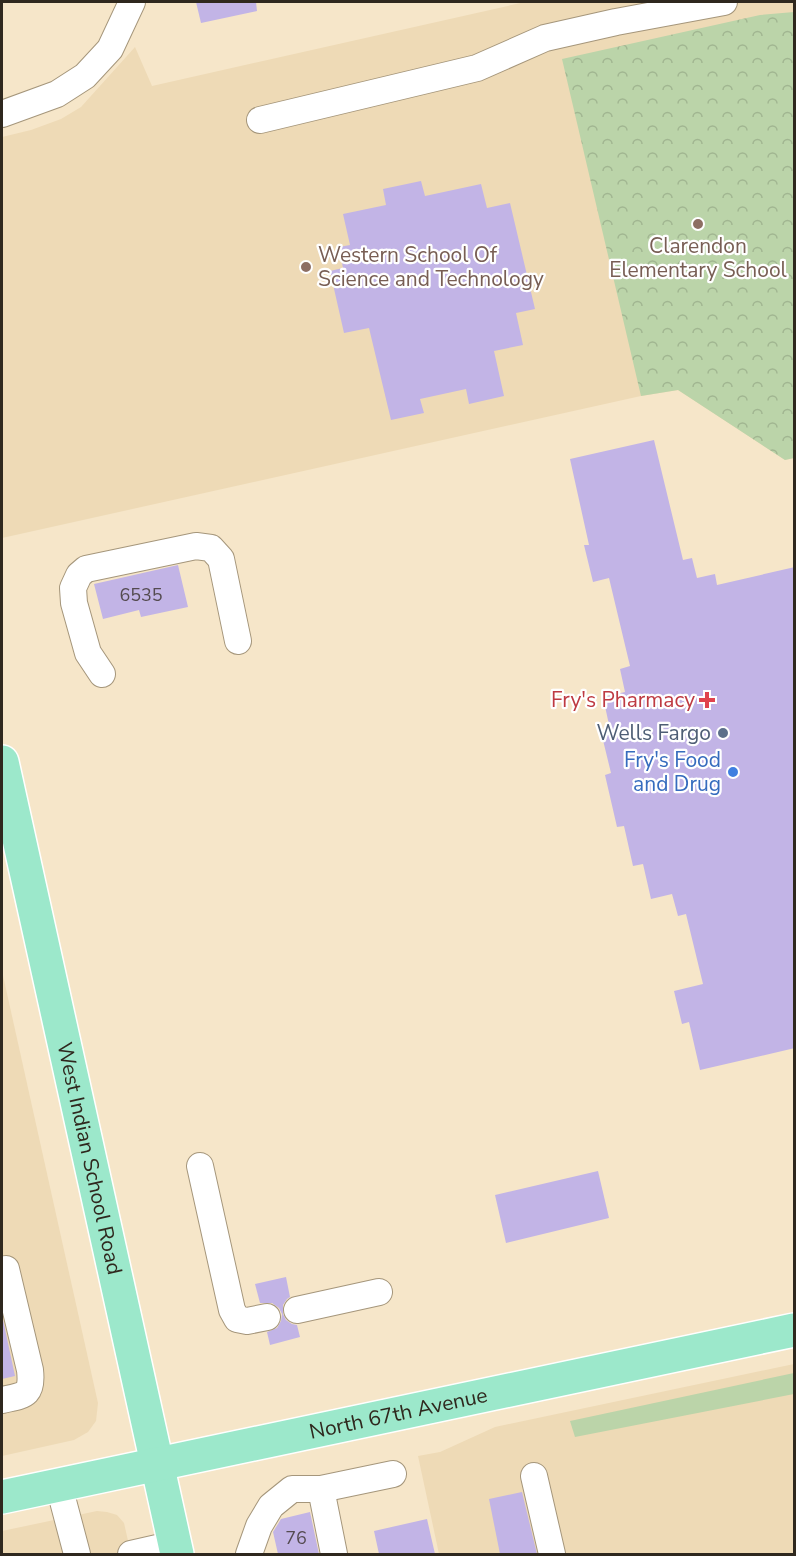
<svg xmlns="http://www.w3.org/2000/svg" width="796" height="1556" viewBox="0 0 796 1556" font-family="'Nunito Sans',sans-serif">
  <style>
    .built { fill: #eedab6 }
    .grass { fill: #bbd4a9 }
    .park { fill: url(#park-crowns) }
    .building { fill: #c2b4e6 }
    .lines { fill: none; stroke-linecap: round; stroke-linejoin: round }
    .minor-casing { stroke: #a5967b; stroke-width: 28 }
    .major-casing { stroke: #fff; stroke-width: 36 }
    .minor { stroke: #fff; stroke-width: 26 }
    .major { stroke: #9ce8cb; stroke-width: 33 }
    .education-dot { fill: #8d6e63; stroke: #fff; stroke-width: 2 }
    .health-dot { fill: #e0444e; stroke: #fff; stroke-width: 2 }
    .service-dot { fill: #5c6f8a; stroke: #fff; stroke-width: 2 }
    .shop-dot { fill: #3f7fe0; stroke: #fff; stroke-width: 2 }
    .labels { text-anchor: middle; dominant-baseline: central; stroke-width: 4.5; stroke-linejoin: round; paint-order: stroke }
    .number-label { font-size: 18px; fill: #544b50 }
    .education-label { font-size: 21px; fill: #785e54; stroke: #fff }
    .health-label { font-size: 21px; fill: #be3a42; stroke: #fff; text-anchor: end }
    .service-label { font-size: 21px; fill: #4e5e75; stroke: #fff; text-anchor: end }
    .shop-label { font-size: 21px; fill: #366cbe; stroke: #fff; text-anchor: end }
    .street-label { font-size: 21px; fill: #2f281e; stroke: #fff }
  </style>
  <defs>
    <pattern id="park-crowns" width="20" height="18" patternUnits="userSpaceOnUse" patternTransform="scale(1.5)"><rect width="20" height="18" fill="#bbd4a9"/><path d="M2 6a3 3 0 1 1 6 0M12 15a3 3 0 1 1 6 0" fill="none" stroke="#a1b691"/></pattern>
  </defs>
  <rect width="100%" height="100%" fill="#f6e6c9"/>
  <g class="built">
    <path d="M525 2H794V458L785 460 678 390 641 396 2 538V137L31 130 61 119 81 107 135 47 152 86Z"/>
    <path d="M2 971 98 1403 96 1421 88 1432 74 1440 2 1456Z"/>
    <path d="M794 1364V1554H439L418 1456 440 1452 495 1427Z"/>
    <path d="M97 1511 107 1512 117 1515 124 1523 131 1554H2V1531Z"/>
  </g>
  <path class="grass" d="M794 1373V1394L575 1437 570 1421Z"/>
  <path class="park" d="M794 12V458L785 460 678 390 641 396 562 59 760 15Z"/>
  <g class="building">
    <path d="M196 2H256L257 11 201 23Z"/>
    <path d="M421 181 425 196 481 184 487 208 510 203 535 309 516 313 523 345 494 351 504 396 469 404 466 389 420 399 424 413 391 420 369 328 344 333 330 271 343 268 339 247 350 245 343 214 386 205 383 189Z"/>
    <path d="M654 440 683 560 692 558 697 578 715 574 717 585 795 567V1048L700 1070 689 1022 682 1024 674 991 703 984 686 914 678 916 672 894 651 899 643 864 633 866 624 826 617 827 605 775 611 773 602 736 611 734 603 697 625 692 620 669 630 666 609 578 593 582 584 545H589L570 459Z"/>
    <path d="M178 565 188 607 141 617 139 610 103 619 94 584Z"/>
    <path d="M598 1171 609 1218 506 1243 495 1195Z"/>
    <path d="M286 1277 290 1297 287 1299 283 1305V1314L286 1320 292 1324 297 1325 300 1337 270 1345 267 1332 277 1328 281 1321 282 1314 279 1308 272 1303H260L255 1284Z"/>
    <path d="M2 1315 15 1376 2 1379Z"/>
    <path d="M522 1492 537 1554H500L489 1499Z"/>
    <path d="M310 1512 319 1554H278L273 1532 281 1519Z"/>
    <path d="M427 1519 435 1554H379L374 1531Z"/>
  </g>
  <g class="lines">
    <defs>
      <g id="minor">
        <path d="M2 114 57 94 85 76 110 49 132 2"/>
        <path d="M260 120 477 68 545 38 616 22 724 2"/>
        <path d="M102 674 88 653 74 603 73 588 79 575 86 569 196 546 211 548 221 559 238 641"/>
        <path d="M200 1166 232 1310 237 1319 247 1321 267 1317"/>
        <path d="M297 1310 379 1292"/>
        <path d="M2 1400C24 1395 33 1396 30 1370L6 1269"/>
        <path d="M534 1476 552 1554"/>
        <path d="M59 1486 77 1554"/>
        <path d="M321 1489 334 1554"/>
        <path d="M131 1554 175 1544"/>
        <path d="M249 1554 259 1526 271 1506 292 1489H321L393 1474"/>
      </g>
      <g id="major">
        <path id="s1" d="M2 762 177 1554"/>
        <path id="s2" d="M2 1497 794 1330"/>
      </g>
    </defs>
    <use href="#minor" class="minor-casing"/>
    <use href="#major" class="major-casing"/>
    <use href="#minor" class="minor"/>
    <use href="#major" class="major"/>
  </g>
  <g class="education-dot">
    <circle cx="698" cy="224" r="6"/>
    <circle cx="306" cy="267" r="6"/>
  </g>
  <path class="health-dot" d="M704 691h6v6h6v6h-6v6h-6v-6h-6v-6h6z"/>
  <circle class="service-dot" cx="723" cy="733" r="6"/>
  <circle class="shop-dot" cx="733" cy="772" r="6"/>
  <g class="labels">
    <g class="number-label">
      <text x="141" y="595">6535</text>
      <text x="296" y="1538">76</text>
    </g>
    <g class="education-label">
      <text x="698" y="246">Clarendon<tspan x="698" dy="24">Elementary School</tspan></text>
      <text x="318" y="255" text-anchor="start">Western School Of<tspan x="318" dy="24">Science and Technology</tspan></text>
    </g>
    <g class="health-label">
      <text x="695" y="700">Fry's Pharmacy</text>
    </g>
    <g class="service-label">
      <text x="711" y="733">Wells Fargo</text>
    </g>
    <g class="shop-label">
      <text x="721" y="760">Fry's Food<tspan x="721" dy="24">and Drug</tspan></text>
    </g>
    <g class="street-label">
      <text stroke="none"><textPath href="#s1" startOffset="406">West Indian School Road</textPath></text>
      <text stroke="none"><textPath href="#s2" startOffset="405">North 67th Avenue</textPath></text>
    </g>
  </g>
  <rect width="796" height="1556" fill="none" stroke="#2f281e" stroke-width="6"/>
</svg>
